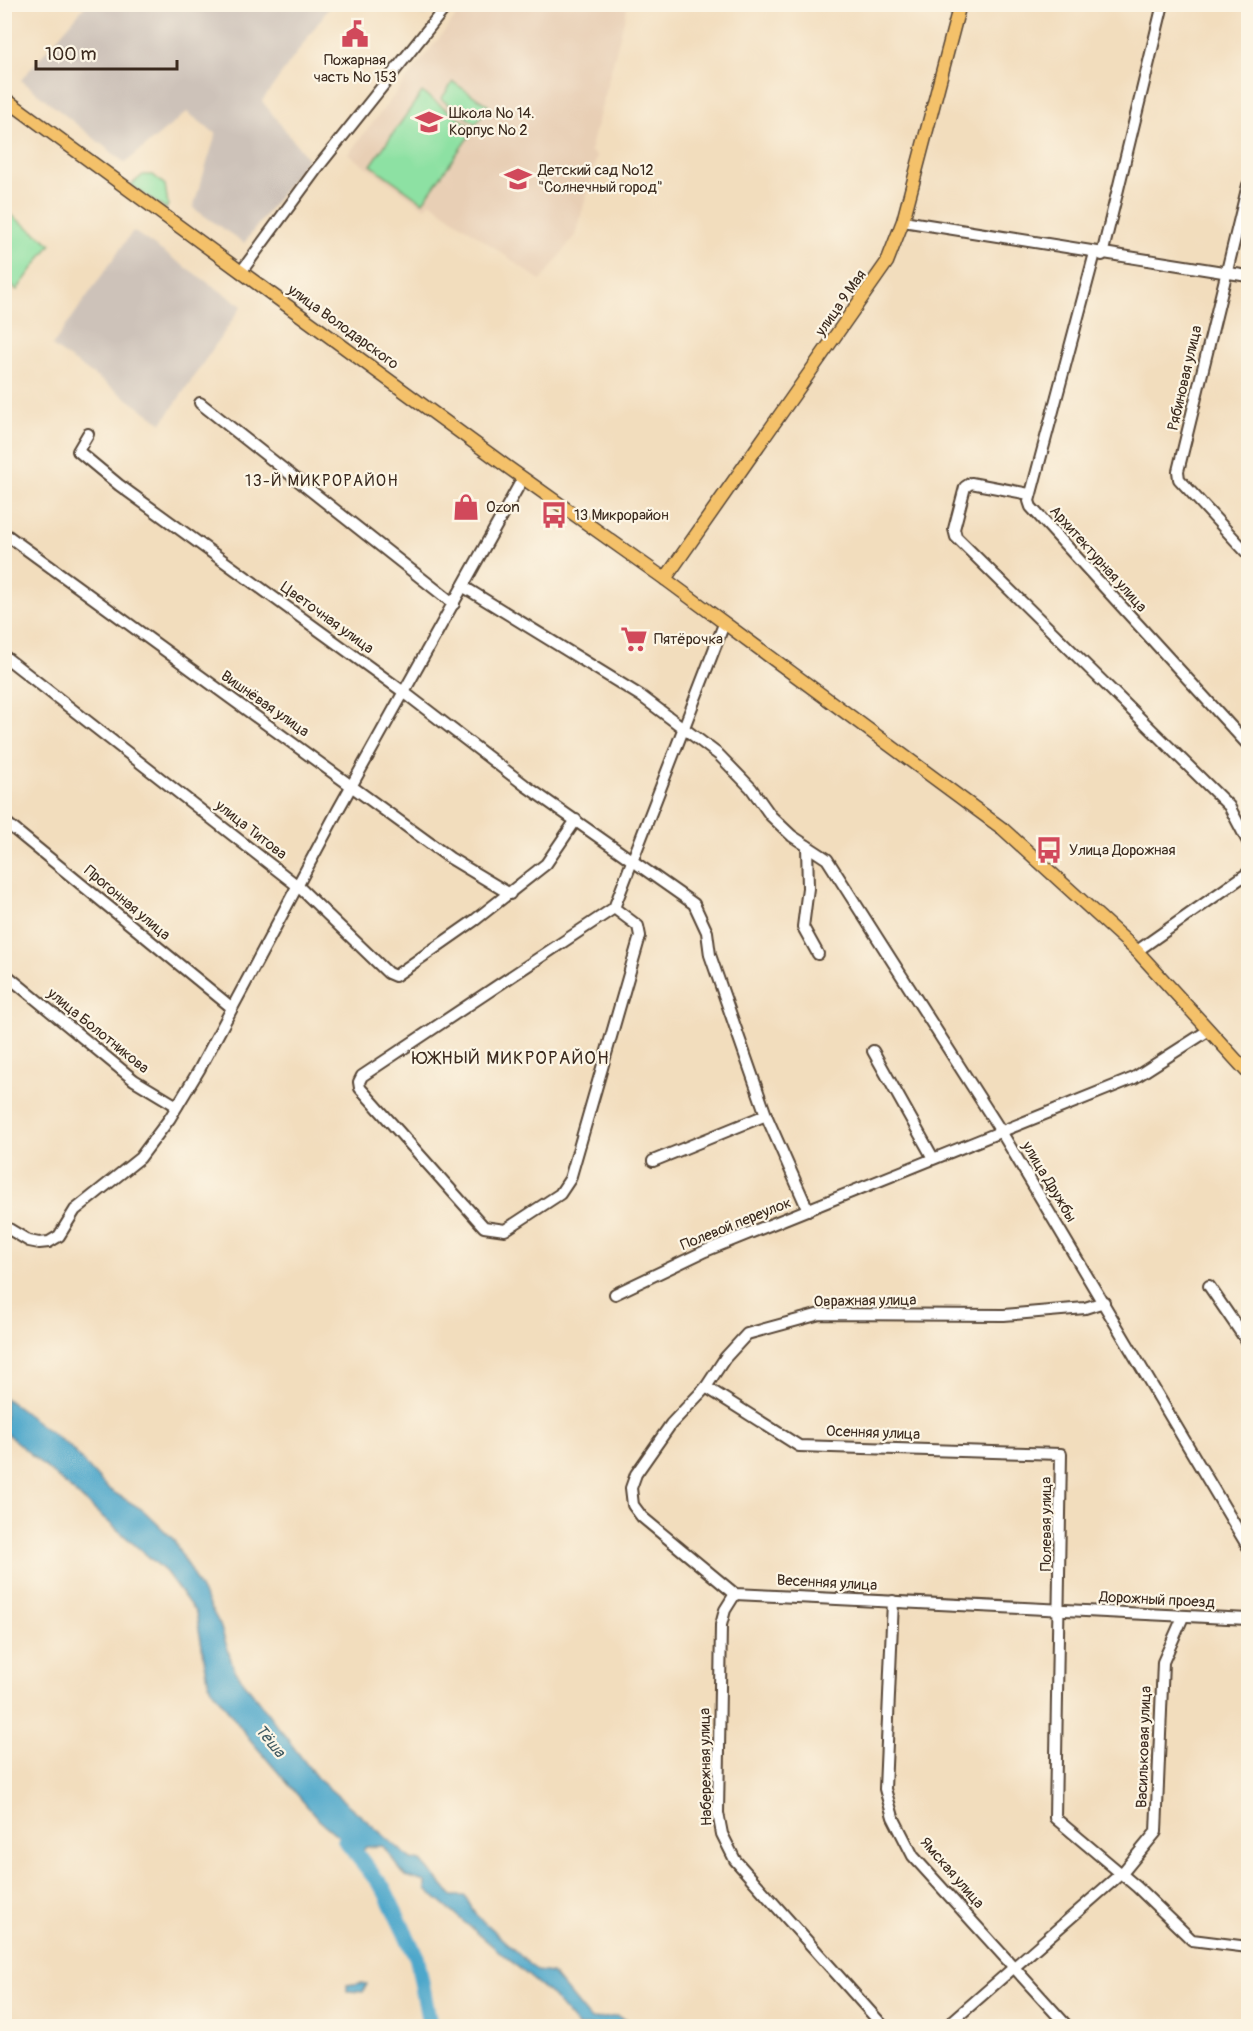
<svg xmlns="http://www.w3.org/2000/svg" width="1253" height="2031" viewBox="0 0 1253 2031" font-family="Pangolin,sans-serif">
  <style>
    .built { fill: #e8cfb5 }
    .industrial { fill: #cdc2b9 }
    .green { fill: #8de1a3; stroke: #648660; stroke-width: 1.5 }
    .water { fill: #4da7cb; stroke: #446874; stroke-width: 1.5 }
    .lines { fill: none; stroke-linecap: round; stroke-linejoin: round }
    .river { stroke: #4da7cb; stroke-width: 16 }
    .minor-casing { stroke: #564536; stroke-width: 14 }
    .major-casing { stroke: #564536; stroke-width: 15 }
    .minor { stroke: #fff; stroke-width: 10 }
    .major { stroke: #f4c16a; stroke-width: 12 }
    .labels { text-anchor: middle; dominant-baseline: central; stroke-width: 4.5; stroke-linejoin: round; paint-order: stroke }
    .poi-label { font-size: 15px; fill: #3b2a1e; stroke: #fcf5e5; text-anchor: start }
    .street-label { font-size: 15px; fill: #3b2a1e; stroke: #fcf5e5 }
    .neighbourhood-label { font-size: 16px; letter-spacing: 1.5px; fill: #3b2a1e; stroke: #fcf5e5 }
    .water-label { font-size: 16px; font-style: italic; fill: #425c63; stroke: #fcf5e5 }
    .quarter-label { font-size: 18px; letter-spacing: 1.5px; fill: #3b2a1e; stroke: #fcf5e5 }
  </style>
  <rect width="100%" height="100%" fill="#fcf5e5"/>
  <filter id="ink" filterUnits="userSpaceOnUse"><feTurbulence type="fractalNoise" baseFrequency=".0167" numOctaves="2"/><feDisplacementMap in="SourceGraphic" scale="12" xChannelSelector="R" yChannelSelector="G"/><feConvolveMatrix kernelMatrix="1 2 1 2 8 2 1 2 1" color-interpolation-filters="sRGB"/></filter>
  <filter id="wash" filterUnits="userSpaceOnUse"><feTurbulence type="fractalNoise" baseFrequency=".008" numOctaves="4" result="noise"/><feDisplacementMap in="SourceGraphic" scale="24" xChannelSelector="R" yChannelSelector="G"/><feGaussianBlur stdDeviation="1.35" result="paint"/><feColorMatrix in="noise" values="0 0 0 0 0 0 0 0 0 0 0 0 0 0 0 0 0 1.4 0 .05"/><feComposite in="paint" operator="in"/></filter>
  <g filter="url(#wash)">
    <rect width="100%" height="100%" fill="#f2ddbd"/>
    <path class="built" d="M465 5H628L590 151 597 156 576 234 541 281 430 202 425 208 348 154Z"/>
    <g class="industrial">
      <path d="M86 5H331L262 101 308 159 244 243 193 208 216 134 187 112 125 163 21 80Z"/>
      <path d="M404 5 433 4V5L424 16Z"/>
      <path d="M133 231 242 306 162 423 52 346Z"/>
    </g>
    <g class="green">
      <path d="M453 82 489 106 476 124 441 99Z"/>
      <path d="M422 92 474 129 423 202 371 165Z"/>
      <path d="M143 175H153L165 185 168 205 166 209 131 185Z"/>
      <path d="M4 210 51 244 17 290 5 281Z"/>
    </g>
    <g class="water">
      <path d="M5 1398 70 1447 108 1489 143 1510 173 1539 220 1625 234 1669 317 1778 411 1859 421 1861 452 1896H465L476 1915 537 1971 552 1973 591 2020 617 2016 642 2026H578L550 1994 426 1890V1882L405 1876 383 1846 366 1847 355 1861 351 1847 319 1820 247 1736 209 1685 196 1613 166 1572 5 1432Z"/>
      <path d="M361 1983 367 1984 363 1992 347 1991V1985Z"/>
    </g>
    <g class="lines">
      <path class="river" d="M345 1840 384 1889 417 1958 430 2026"/>
    </g>
  </g>
  <g filter="url(#ink)">
    <g class="lines">
      <defs>
        <g id="minor">
          <path d="M1248 185 1178 471 1179 479 1248 554"/>
          <path d="M903 221 1248 276"/>
          <path d="M1095 253 1029 501 1031 507 1248 745"/>
          <path d="M1102 255 1163 4"/>
          <path d="M241 272 315 171 448 4"/>
          <path d="M200 403 454 604"/>
          <path d="M88 434 78 451 119 485 405 693 526 786 694 904 707 932 710 955 766 1115 808 1210"/>
          <path d="M1029 494 971 483 965 487 954 529 956 537 1229 806 1248 842"/>
          <path d="M4 533 450 858 510 894"/>
          <path d="M464 587 641 696 719 755 751 788 771 816 792 836 827 859 1002 1133 1248 1547"/>
          <path d="M4 656 299 887 388 973 395 976 475 920 546 864 576 820"/>
          <path d="M4 821 231 1007"/>
          <path d="M807 846 808 888 803 927 818 954"/>
          <path d="M614 908 362 1076 359 1082 360 1088 484 1227 505 1230 560 1194 570 1179 640 936 638 926 614 908 724 624"/>
          <path d="M1137 951 1248 873"/>
          <path d="M4 973 134 1080 177 1106"/>
          <path d="M873 1051 933 1158"/>
          <path d="M653 1161 766 1115"/>
          <path d="M4 1226 29 1241 39 1243 49 1242 59 1236 75 1210 140 1158 170 1118 199 1070 338 810 523 478"/>
          <path d="M1209 1286 1248 1343"/>
          <path d="M615 1294 705 1251 1134 1078 1209 1030"/>
          <path d="M1104 1302 1085 1308 1004 1315 820 1314 747 1334 725 1358 706 1387 671 1424 636 1474 631 1488 633 1505 642 1517 735 1594 1248 1619"/>
          <path d="M706 1387 799 1446 1061 1454 1055 1818 1137 1887 1192 1940 1248 1947"/>
          <path d="M735 1594 725 1610 721 1625 718 1813 722 1834 735 1860 883 2026"/>
          <path d="M893 1601 885 1789 893 1817 913 1856 1067 2026"/>
          <path d="M947 2026 1124 1871 1156 1832 1163 1662 1183 1617"/>
        </g>
        <g id="major">
          <path d="M4 98 506 466 665 579 1003 829 1137 951 1248 1073"/>
          <path d="M665 579 887 262 903 221 960 4"/>
        </g>
      </defs>
      <use href="#minor" class="minor-casing"/>
      <use href="#major" class="major-casing"/>
      <use href="#minor" class="minor"/>
      <use href="#major" class="major"/>
    </g>
  </g>
  <defs>
    <symbol id="civic-bare" viewBox="-9 -9 18 18"><path d="M-.6-6.5H3V-4.5H.6V-3L4-1V1h2V6H-6V1h2V-1L-.6-3ZM-1.2 2.5V6h2.4V2.5Z" fill="#d1495b" stroke="#fcf5e5" stroke-width="2.5" paint-order="stroke"/></symbol>
    <symbol id="school-bare" viewBox="-9 -9 18 18"><path d="M0-5L7-2L0 1L-7-2ZM-4 1L0 2.5L4 1V4Q0 6-4 4Z" fill="#d1495b" stroke="#fcf5e5" stroke-width="2.5" paint-order="stroke"/></symbol>
    <symbol id="shop-bare" viewBox="-9 -9 18 18"><path d="M-5-2.5h2.3a2.7 3.5 0 0 1 5.4 0H5L5.5 6h-11ZM-1.5-2.5h3a1.5 2.3 0 0 0-3 0Z" fill="#d1495b" stroke="#fcf5e5" stroke-width="2.5" paint-order="stroke"/></symbol>
    <symbol id="bus-bare" viewBox="-9 -9 18 18"><path d="M-5-6H5V4H4V6H2V4H-2V6H-4V4H-5ZM-3.5-4V0h7V-4ZM-3.5 1.2v1.5H-2V1.2ZM2 1.2v1.5H3.5V1.2Z" fill="#d1495b" stroke="#fcf5e5" stroke-width="2.5" paint-order="stroke"/></symbol>
    <symbol id="supermarket-bare" viewBox="-9 -9 18 18"><path d="M-6-5.5h2.5l.6 2H6L4.5 2H-2.5L-4.4-4H-6ZM-1.5 3.2a1.3 1.3 0 1 0 .1 0ZM3 3.2a1.3 1.3 0 1 0 .1 0Z" fill="#d1495b" stroke="#fcf5e5" stroke-width="2.5" paint-order="stroke"/></symbol>
  </defs>
  <g fill-rule="evenodd">
    <use href="#civic-bare" x="336" y="15" width="38" height="38"/>
    <use href="#school-bare" x="410" y="103" width="38" height="38"/>
    <use href="#school-bare" x="499" y="160" width="38" height="38"/>
    <use href="#shop-bare" x="447" y="488" width="38" height="38"/>
    <use href="#bus-bare" x="535" y="496" width="38" height="38"/>
    <use href="#supermarket-bare" x="615" y="620" width="38" height="38"/>
    <use href="#bus-bare" x="1030" y="831" width="38" height="38"/>
  </g>
  <g class="labels">
    <g class="poi-label">
      <text x="355" y="60" text-anchor="middle">Пожарная<tspan x="355" dy="17">часть № 153</tspan></text>
      <text x="449" y="113">Школа № 14.<tspan x="449" dy="17">Корпус № 2</tspan></text>
      <text x="538" y="170">Детский сад №12<tspan x="538" dy="17">"Солнечный город"</tspan></text>
      <text x="486" y="507">Ozon</text>
      <text x="574" y="515">13 Микрорайон</text>
      <text x="654" y="639">Пятёрочка</text>
      <text x="1069" y="850">Улица Дорожная</text>
    </g>
    <g class="street-label">
      <text transform="translate(841 303) rotate(-55)">улица 9 Мая</text>
      <text transform="translate(343 327) rotate(36)">улица Володарского</text>
      <text transform="translate(1185 378) rotate(-77)">Рябиновая улица</text>
      <text transform="translate(1098 559) rotate(48)">Архитектурная улица</text>
      <text transform="translate(327 618) rotate(36)">Цветочная улица</text>
      <text transform="translate(265 704) rotate(35)">Вишнёвая улица</text>
      <text transform="translate(251 830) rotate(38)">улица Титова</text>
      <text transform="translate(127 903) rotate(40)">Прогонная улица</text>
      <text transform="translate(98 1031) rotate(39)">улица Болотникова</text>
      <text transform="translate(1049 1182) rotate(59)">улица Дружбы</text>
      <text transform="translate(736 1224) rotate(-22)">Полевой переулок</text>
      <text transform="translate(865 1301) rotate(-1)">Овражная улица</text>
      <text transform="translate(873 1433) rotate(2)">Осенняя улица</text>
      <text transform="translate(1046 1524) rotate(-90)">Полевая улица</text>
      <text transform="translate(827 1583) rotate(3)">Весенняя улица</text>
      <text transform="translate(1157 1600) rotate(3)">Дорожный проезд</text>
      <text transform="translate(1144 1747) rotate(-88)">Васильковая улица</text>
      <text transform="translate(706 1767) rotate(-91)">Набережная улица</text>
      <text transform="translate(952 1873) rotate(49)">Ямская улица</text>
    </g>
    <g class="neighbourhood-label">
      <text x="322" y="481">13-Й МИКРОРАЙОН</text>
    </g>
    <g class="water-label">
      <text transform="translate(270 1741) rotate(50)">Тёша</text>
    </g>
    <g class="quarter-label">
      <text x="511" y="1058">ЮЖНЫЙ МИКРОРАЙОН</text>
    </g>
  </g>
  <rect width="1253" height="2031" fill="none" stroke="#fcf5e5" stroke-width="24"/>
  <path d="M36 60v9h141v-9" fill="none" stroke="#3b2a1e" stroke-width="3"/>
  <text x="45" y="60" font-size="18" fill="#3b2a1e" stroke="#fcf5e5" stroke-width="4.5" paint-order="stroke">100 m</text>
</svg>
